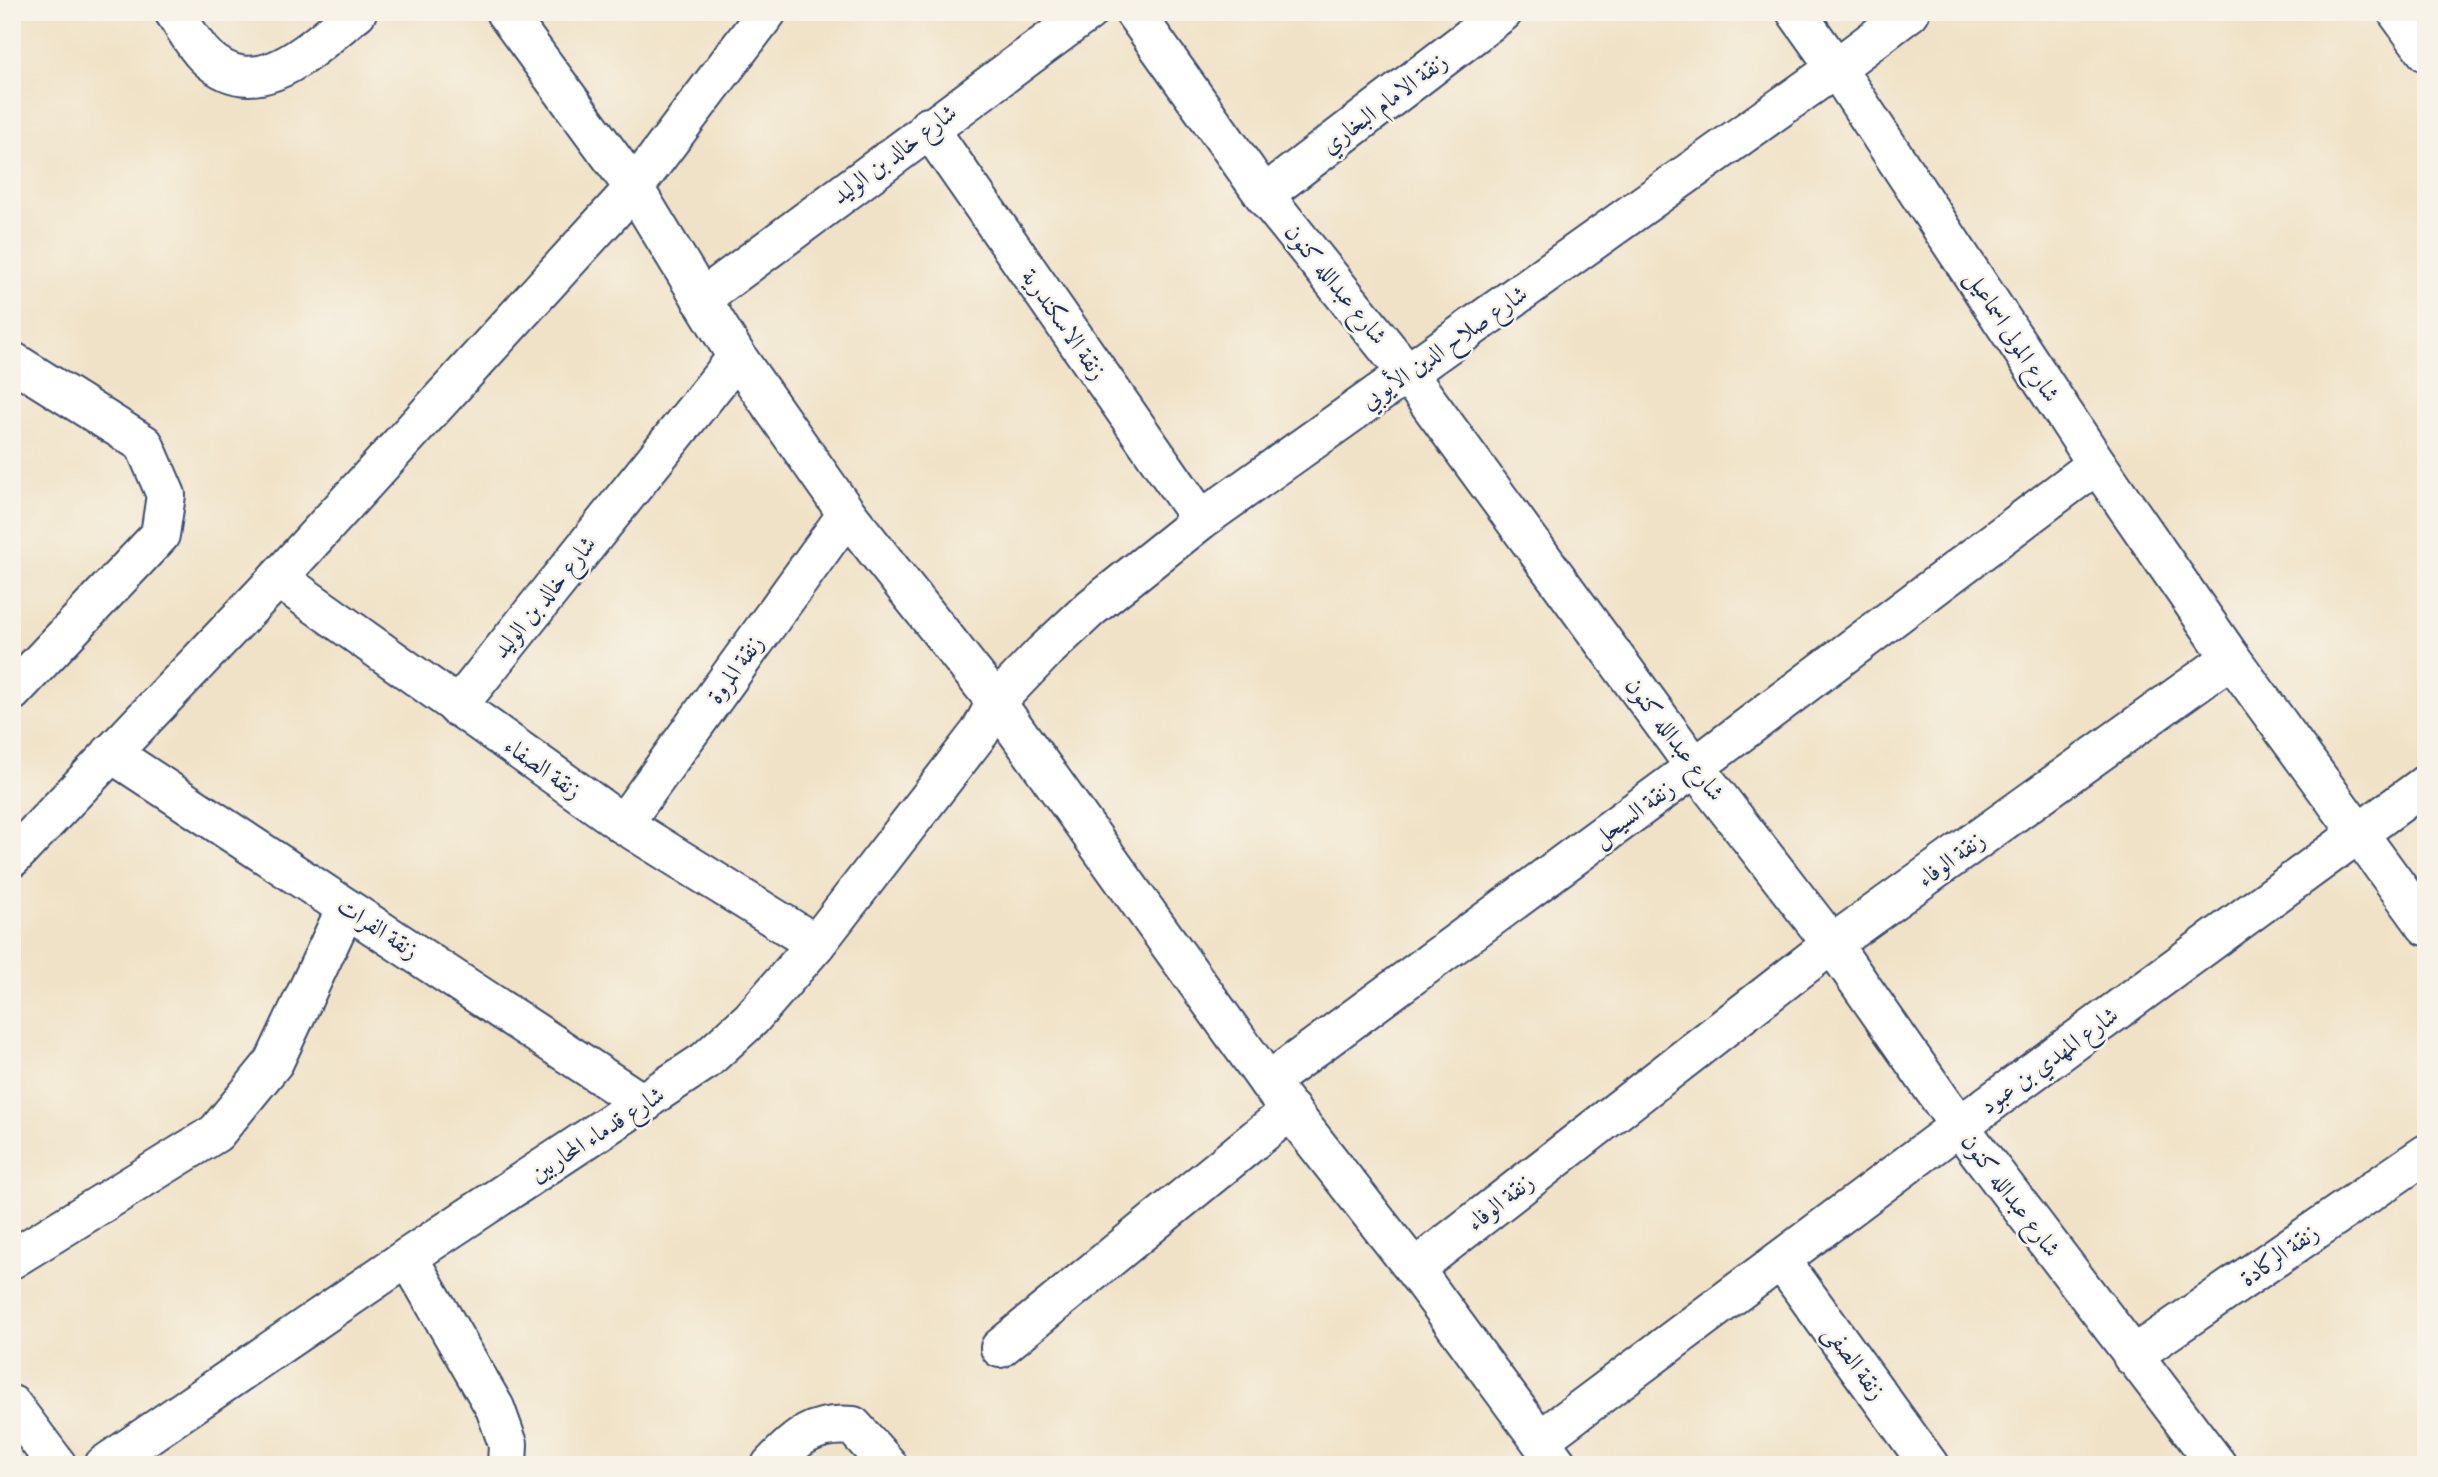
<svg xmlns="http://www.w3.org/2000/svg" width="2438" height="1477" viewBox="0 0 2438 1477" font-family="'IM FELL Great Primer',Amiri,serif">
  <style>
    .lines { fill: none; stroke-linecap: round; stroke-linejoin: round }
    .street-casing { stroke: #3b4a6e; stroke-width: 42 }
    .street { stroke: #fff; stroke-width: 38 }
    .labels { text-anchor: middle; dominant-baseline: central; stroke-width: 5; stroke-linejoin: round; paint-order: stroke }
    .street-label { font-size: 24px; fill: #1b2f5e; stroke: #f7f3e8 }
  </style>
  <rect width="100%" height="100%" fill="#f7f3e8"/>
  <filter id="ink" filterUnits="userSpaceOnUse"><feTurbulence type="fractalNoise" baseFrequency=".0143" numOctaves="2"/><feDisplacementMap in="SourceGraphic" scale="14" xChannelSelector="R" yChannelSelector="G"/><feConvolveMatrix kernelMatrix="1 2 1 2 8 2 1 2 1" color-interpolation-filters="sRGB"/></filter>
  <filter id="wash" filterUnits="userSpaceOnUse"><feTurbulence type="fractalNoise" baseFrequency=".00686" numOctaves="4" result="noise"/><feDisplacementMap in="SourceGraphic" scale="28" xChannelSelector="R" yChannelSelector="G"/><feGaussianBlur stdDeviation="1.57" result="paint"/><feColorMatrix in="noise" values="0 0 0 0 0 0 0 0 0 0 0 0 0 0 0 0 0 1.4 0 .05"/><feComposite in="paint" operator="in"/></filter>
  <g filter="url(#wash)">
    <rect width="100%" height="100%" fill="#f0e2c6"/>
  </g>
  <g filter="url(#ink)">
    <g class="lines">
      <defs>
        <g id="street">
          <path d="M174 12C184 26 193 44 205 56 259 108 314 45 357 12"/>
          <path d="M505 12 634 188 737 357 847 514 996 702 1268 1082 1414 1269 1558 1465"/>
          <path d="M1134 12 1264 195 1407 373 1695 767 1832 944 1959 1126 2217 1465"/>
          <path d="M1796 12 1836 68 2097 464 2231 658"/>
          <path d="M2397 12 2426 52"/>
          <path d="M928 127 1201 520"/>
          <path d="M1264 195 1503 12"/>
          <path d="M701 299 1088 12"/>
          <path d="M12 361 144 444 166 495 160 535 12 692"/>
          <path d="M278 578 623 824 816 944"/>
          <path d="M457 707 737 357"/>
          <path d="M111 753 644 1104"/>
          <path d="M623 824 847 514"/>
          <path d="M12 858 278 578 634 188 767 12"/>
          <path d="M1268 1082 1695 767 2097 464"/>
          <path d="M408 1257 495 1408 508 1444 507 1465"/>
          <path d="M12 1259 216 1133 274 1062 346 908"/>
          <path d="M1781 1260 1929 1465"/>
          <path d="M1414 1269 1832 944 2231 658 2426 926"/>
          <path d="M1000 1348 1291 1110"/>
          <path d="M2132 1356 2426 1154"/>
          <path d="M12 1405 57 1465"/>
          <path d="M1540 1440 1959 1126 2426 784"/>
          <path d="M104 1465 408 1257 705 1061 751 1019 816 944 980 732 996 702 1043 653 1091 608 1201 520 1836 68 1910 12"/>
          <path d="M771 1465C796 1438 814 1422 853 1426L888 1465"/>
        </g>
      </defs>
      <use href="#street" class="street-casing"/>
      <use href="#street" class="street"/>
    </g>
  </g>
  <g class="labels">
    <g class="street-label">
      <text transform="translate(1384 103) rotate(-37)">زنقة الامام البخاري</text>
      <text transform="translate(894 154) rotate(-37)">شارع خالد بن الوليد</text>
      <text transform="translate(1336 284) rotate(51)">شارع عبدالله كنون</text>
      <text transform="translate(1064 324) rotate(55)">زنقة الاسكندرية</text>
      <text transform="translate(2013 336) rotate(57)">شارع المولى اسماعيل</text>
      <text transform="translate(1444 347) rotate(-35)">شارع صلاح الدين الأيوبي</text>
      <text transform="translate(544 597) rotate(-51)">شارع خالد بن الوليد</text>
      <text transform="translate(735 669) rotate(-54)">زنقة المروة</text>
      <text transform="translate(1675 739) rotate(53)">شارع عبدالله كنون</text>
      <text transform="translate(543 768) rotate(35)">زنقة الصفاء</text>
      <text transform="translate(1633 813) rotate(-36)">زنقة السيحل</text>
      <text transform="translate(1951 859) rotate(-36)">زنقة الوفاء</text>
      <text transform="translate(378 928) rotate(33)">زنقة الفرات</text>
      <text transform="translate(2049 1060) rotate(-36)">شارع المهدي بن عبود</text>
      <text transform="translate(597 1134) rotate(-33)">شارع قدماء المحاربين</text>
      <text transform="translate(2011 1195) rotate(53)">شارع عبدالله كنون</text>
      <text transform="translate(1500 1202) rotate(-38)">زنقة الوفاء</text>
      <text transform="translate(2279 1255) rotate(-35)">زنقة الركادة</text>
      <text transform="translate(1855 1362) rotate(54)">زنقة الصفى</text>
    </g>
  </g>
  <rect width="2438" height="1477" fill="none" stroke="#f7f3e8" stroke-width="42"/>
</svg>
